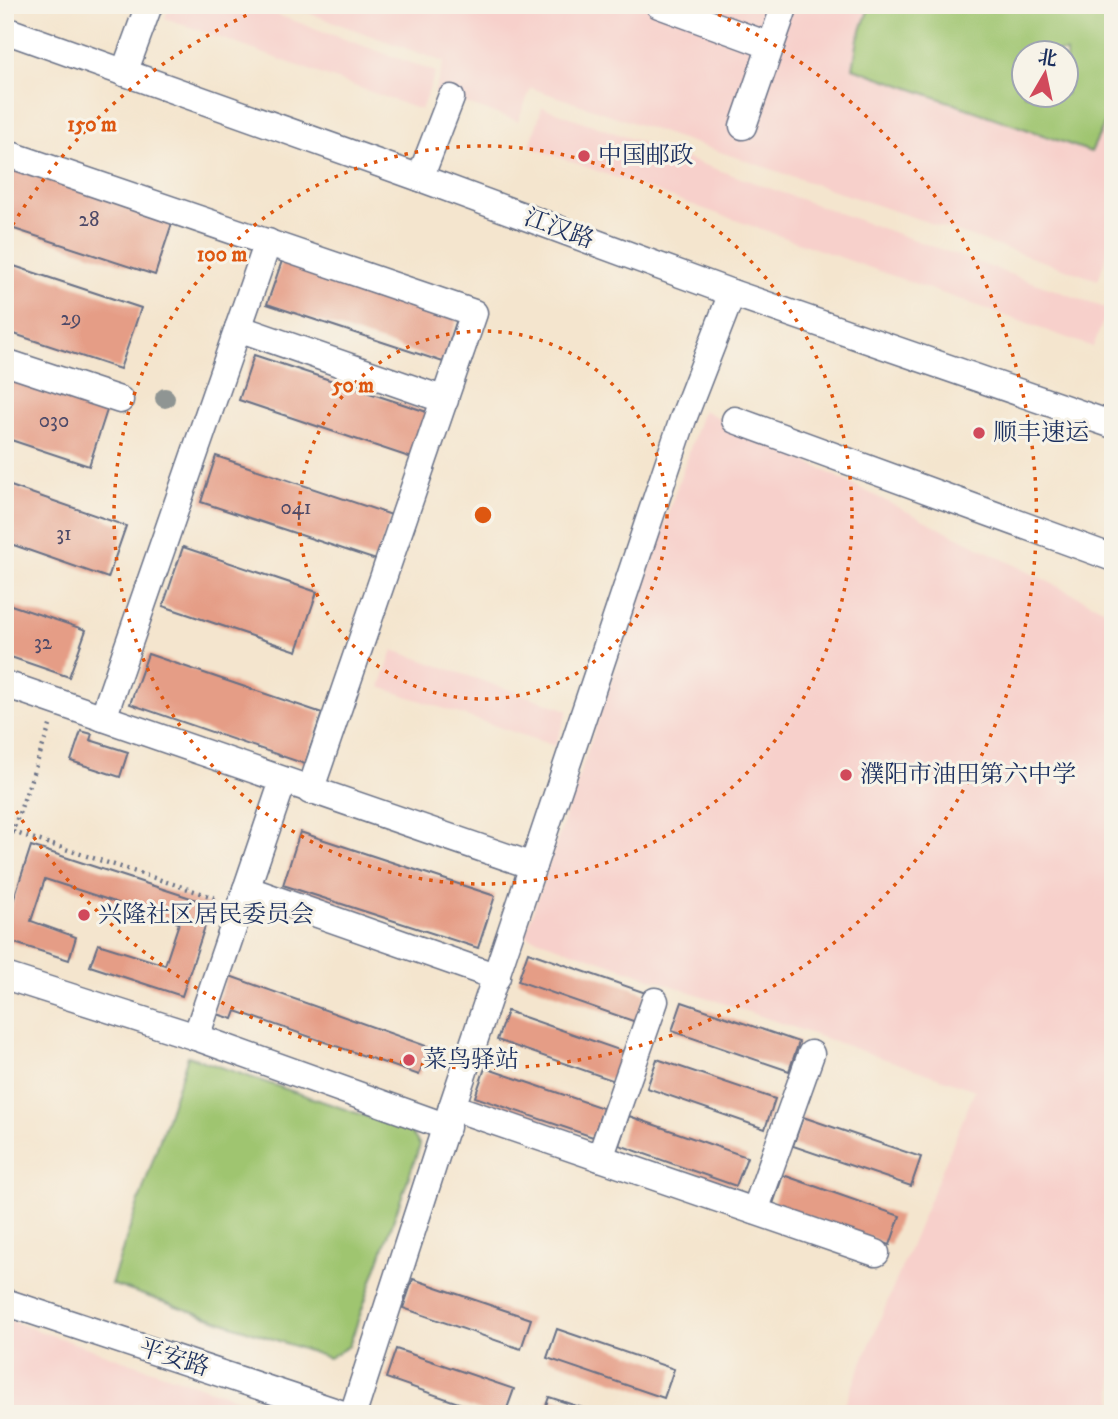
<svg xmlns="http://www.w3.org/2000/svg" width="1118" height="1419" viewBox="0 0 1118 1419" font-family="'IM FELL DW Pica','Noto Serif SC',serif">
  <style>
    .built { fill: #f7d0cb; fill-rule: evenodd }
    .green { fill: #9fc570; stroke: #5d7a67; stroke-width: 2; fill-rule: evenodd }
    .building { fill: #e59d86 }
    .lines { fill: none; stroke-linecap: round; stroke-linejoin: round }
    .minor-casing { stroke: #676f85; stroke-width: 29 }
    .path { stroke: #676f85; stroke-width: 4.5; stroke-dasharray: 2 5; stroke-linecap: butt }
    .minor { stroke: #fff; stroke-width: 26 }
    .tree { fill: #8f9593 }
    .ring { fill: none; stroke: #de5710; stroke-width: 3.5; stroke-dasharray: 3.5 7 }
    .poi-dot { fill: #d1495b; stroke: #f7f3e8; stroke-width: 2.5 }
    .labels { text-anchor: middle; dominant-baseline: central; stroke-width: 6; stroke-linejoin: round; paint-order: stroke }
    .number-label { font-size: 21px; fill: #4e4a68 }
    .poi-label { font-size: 24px; fill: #1b2f5e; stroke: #f7f3e8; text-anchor: start }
    .street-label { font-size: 24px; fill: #1b2f5e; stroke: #f7f3e8 }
    .centre { fill: #de5710; stroke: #f7f3e8; stroke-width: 3.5 }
    .ring-label { font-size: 21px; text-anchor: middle; font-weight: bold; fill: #de5710; stroke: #f7f3e8; stroke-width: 6; stroke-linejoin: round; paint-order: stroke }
  </style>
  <rect width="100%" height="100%" fill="#f7f3e8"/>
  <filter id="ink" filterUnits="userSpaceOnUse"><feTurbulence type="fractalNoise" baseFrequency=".0143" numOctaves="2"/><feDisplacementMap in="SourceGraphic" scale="14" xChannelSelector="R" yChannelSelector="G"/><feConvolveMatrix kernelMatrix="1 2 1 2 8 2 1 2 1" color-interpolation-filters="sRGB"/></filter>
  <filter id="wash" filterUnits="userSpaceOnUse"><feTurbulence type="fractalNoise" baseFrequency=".00686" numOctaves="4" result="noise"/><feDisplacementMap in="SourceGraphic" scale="28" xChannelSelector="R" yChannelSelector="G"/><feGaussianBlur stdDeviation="1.57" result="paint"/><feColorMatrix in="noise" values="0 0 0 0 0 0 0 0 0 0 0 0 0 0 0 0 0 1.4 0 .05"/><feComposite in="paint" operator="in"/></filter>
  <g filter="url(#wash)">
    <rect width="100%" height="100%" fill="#f4e5ce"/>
    <g class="built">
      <path d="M170 5H250L436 72 421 110 165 18Z"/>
      <path d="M286 5H1113V237L1098 280 531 88 518 121 434 93 444 62ZM1024 52H1066V94H1024Z"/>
      <path d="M542 107 1108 309 1093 347 530 147Z"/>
      <path d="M703 410 1113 614V1414H841L975 1090 525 935Z"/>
      <path d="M393 650 568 710 555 746 380 687Z"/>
      <path d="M5 1319 146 1368 283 1414H5Z"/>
    </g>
    <g class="green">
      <path d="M870 5H1113V106L1091 152 853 68 858 39ZM1024 52H1066V94H1024Z"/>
      <path d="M188 1056 410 1131 420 1145 349 1346 329 1358 111 1284Z"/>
    </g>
    <g id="blocks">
      <g class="building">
        <path d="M5 158 175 214 155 275 5 226Z"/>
        <path d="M283 258 458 316 443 362 267 304Z"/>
        <path d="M5 263 141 308 120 369 5 331Z"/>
        <path d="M254 355 430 413 415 459 239 400Z"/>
        <path d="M5 370 109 404 89 466 5 438Z"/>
        <path d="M216 456 392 515 376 560 201 502Z"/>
        <path d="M5 484 126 526 108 578 5 542Z"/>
        <path d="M183 547 317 592 297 651 163 606Z"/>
        <path d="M5 603 86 630 69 677 5 655Z"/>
        <path d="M148 654 322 713 305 764 130 704Z"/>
        <path d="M81 731 92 734 90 740 128 752 120 777 71 761Z"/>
        <path d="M300 832 495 896 478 948 283 885Z"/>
        <path d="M31 846 212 905 182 996 90 966 98 944 165 965 179 923 45 879 31 921 76 937 69 960 5 940V926Z"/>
        <path d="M528 952 646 993 636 1022 518 981Z"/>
        <path d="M227 975 429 1047 419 1075 236 1011 233 1019 214 1013Z"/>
        <path d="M682 1002 799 1042 789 1071 672 1031Z"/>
        <path d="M507 1011 625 1052 615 1081 497 1040Z"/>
        <path d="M657 1059 775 1099 765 1129 647 1088Z"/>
        <path d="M485 1068 603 1108 593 1137 475 1097Z"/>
        <path d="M629 1116 747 1157 736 1186 619 1145Z"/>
        <path d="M803 1117 921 1157 911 1186 793 1146Z"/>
        <path d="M783 1175 900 1216 890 1245 773 1204Z"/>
        <path d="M413 1279 531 1319 521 1349 403 1308Z"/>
        <path d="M557 1329 674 1369 664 1398 547 1358Z"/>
        <path d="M396 1349 514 1389 505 1414H490L386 1378Z"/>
        <path d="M549 1397 598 1413V1414H543Z"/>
      </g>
    </g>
  </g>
  <g filter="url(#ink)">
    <use href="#blocks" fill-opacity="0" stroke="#676f85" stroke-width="2"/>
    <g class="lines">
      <defs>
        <g id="minor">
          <path d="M659 5 771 46"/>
          <path d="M5 30 420 178 732 293 1113 425"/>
          <path d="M124 73 149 5"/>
          <path d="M743 126 785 5"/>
          <path d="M5 153 474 313 310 791"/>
          <path d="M420 178 451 98"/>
          <path d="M238 328 445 400"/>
          <path d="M5 362 120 400"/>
          <path d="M735 420 1113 558"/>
          <path d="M5 684 533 866"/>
          <path d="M103 718 268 242"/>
          <path d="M246 889 497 977"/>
          <path d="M5 976 196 1037 447 1127"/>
          <path d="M196 1037 283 781"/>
          <path d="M452 1107 876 1253"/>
          <path d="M600 1158 655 1001"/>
          <path d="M755 1211 811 1054"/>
          <path d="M5 1302 343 1414"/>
          <path d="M353 1414 452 1107 683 419 732 293"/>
        </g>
      </defs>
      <use href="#minor" class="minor-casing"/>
      <g class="path">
        <path d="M13 832 219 899"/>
        <path d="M5 853 51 723"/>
      </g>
      <use href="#minor" class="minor"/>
    </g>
    <circle class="tree" cx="165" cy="398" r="10"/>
  </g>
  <g class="ring">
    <circle cx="483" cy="515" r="184"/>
    <circle cx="483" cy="515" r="369"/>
    <path d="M7 234A553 553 0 0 1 267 6M699 6A553 553 0 1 1 7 796"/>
  </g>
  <g class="poi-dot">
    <circle cx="584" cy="156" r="7"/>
    <circle cx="979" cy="433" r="7"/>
    <circle cx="846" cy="775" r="7"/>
    <circle cx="84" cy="915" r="7"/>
    <circle cx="409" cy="1060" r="7"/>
  </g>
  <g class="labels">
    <g class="number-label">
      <text x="89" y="220">28</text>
      <text x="71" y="319">29</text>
      <text x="54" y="421">030</text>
      <text x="296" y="508">041</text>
      <text x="64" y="534">31</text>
      <text x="43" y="643">32</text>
    </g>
    <g class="poi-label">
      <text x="598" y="156">中国邮政</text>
      <text x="993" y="433">顺丰速运</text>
      <text x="860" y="775">濮阳市油田第六中学</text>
      <text x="98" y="915">兴隆社区居民委员会</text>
      <text x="423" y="1060">菜鸟驿站</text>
    </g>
    <g class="street-label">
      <text transform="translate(559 229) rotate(20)">江汉路</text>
      <text transform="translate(174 1358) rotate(18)">平安路</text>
    </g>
  </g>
  <circle cx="483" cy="515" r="10" class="centre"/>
  <g class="ring-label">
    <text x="92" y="131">150 m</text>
    <text x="222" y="261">100 m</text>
    <text x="353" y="392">50 m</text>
  </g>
  <rect width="1118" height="1419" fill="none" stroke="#f7f3e8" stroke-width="28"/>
  <g transform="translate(1045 74) rotate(9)"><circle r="33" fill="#f7f3e8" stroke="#9fa5b1" stroke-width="2"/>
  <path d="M0-5L12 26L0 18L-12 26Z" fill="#d1495b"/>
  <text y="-10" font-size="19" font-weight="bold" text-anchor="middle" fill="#1b2f5e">北</text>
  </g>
</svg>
